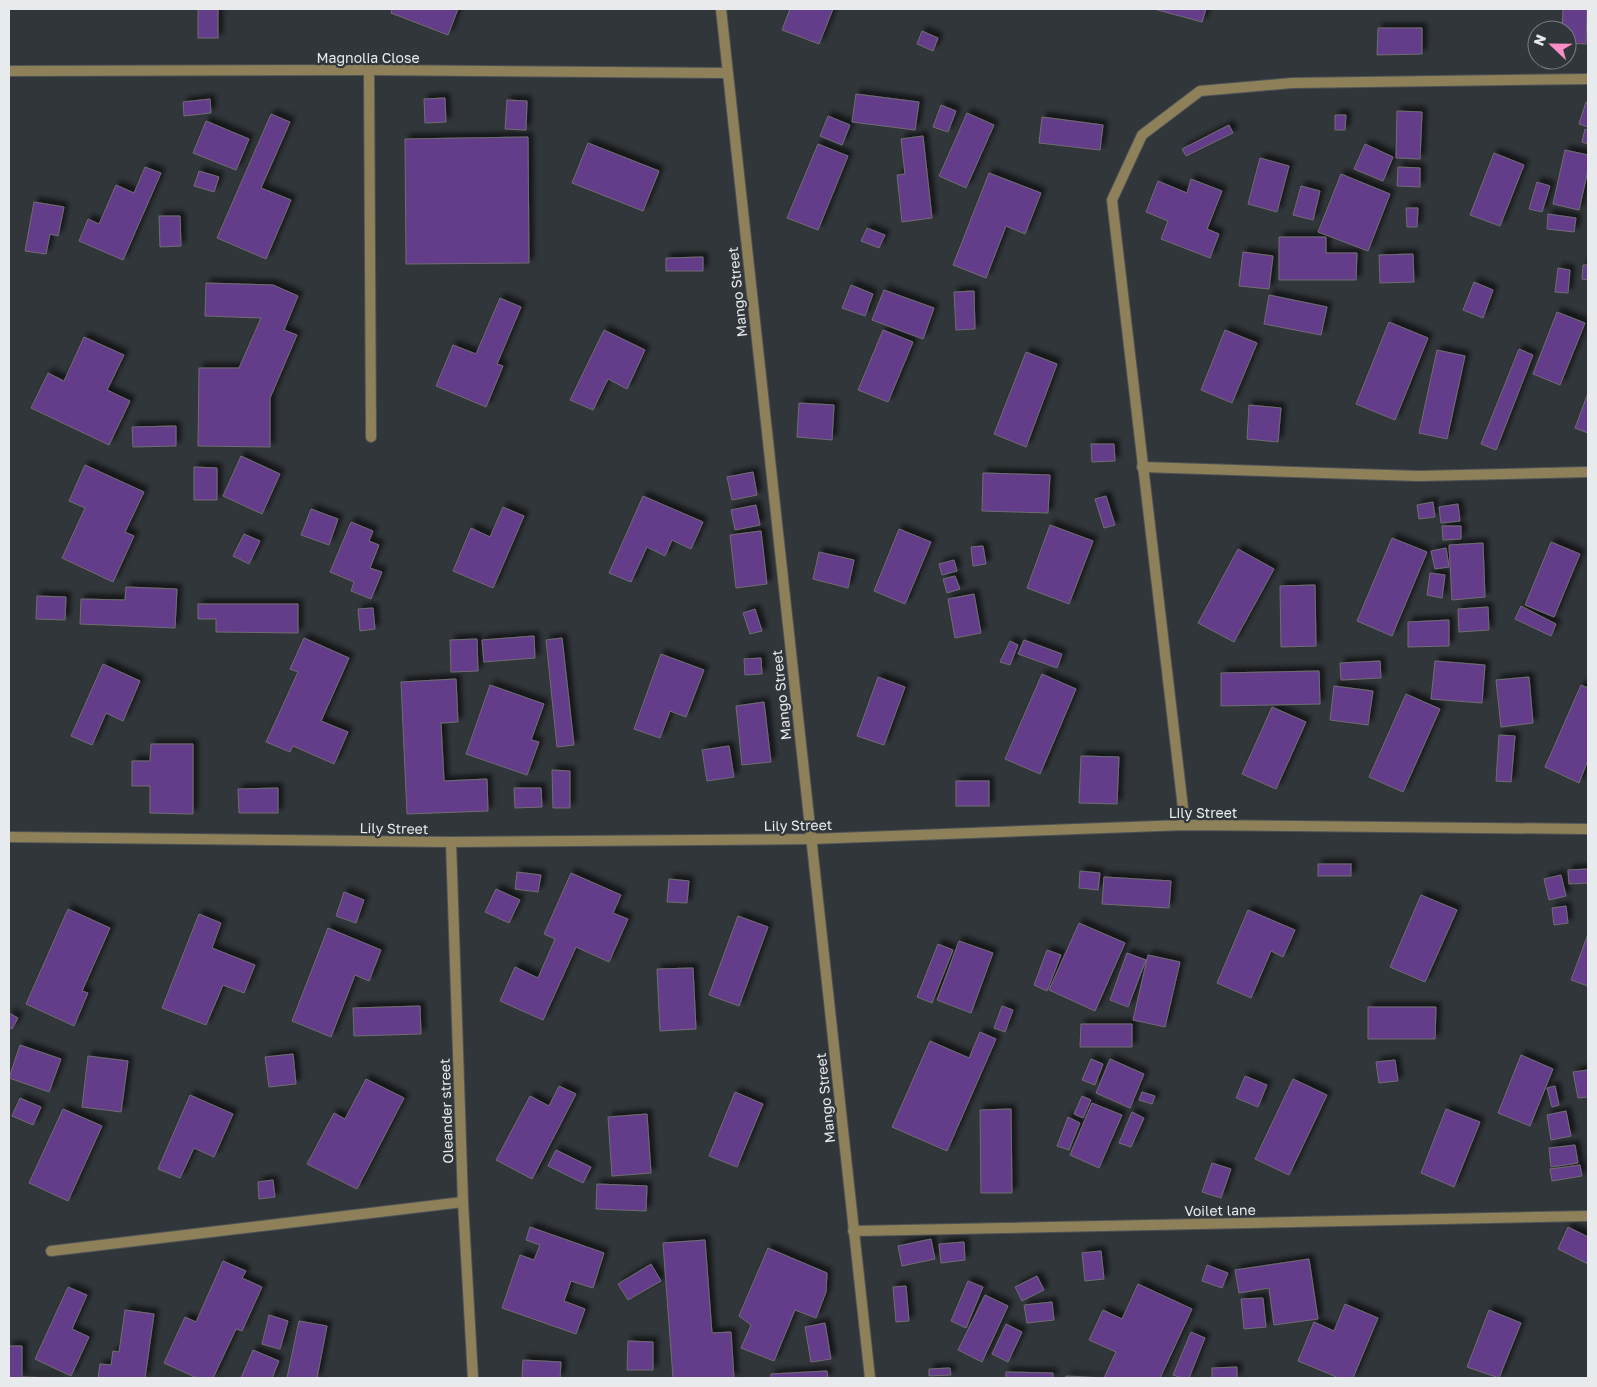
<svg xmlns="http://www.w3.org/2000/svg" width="1597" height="1387" viewBox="0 0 1597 1387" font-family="'Golos Text',sans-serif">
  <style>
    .building { fill: #643c89; stroke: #706d73; filter: url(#shadow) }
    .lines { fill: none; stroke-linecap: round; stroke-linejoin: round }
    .street-casing { stroke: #4e5357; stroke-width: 12 }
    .street { stroke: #8e815a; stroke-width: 10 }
    .labels { text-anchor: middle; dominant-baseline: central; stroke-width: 4.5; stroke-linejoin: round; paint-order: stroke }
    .street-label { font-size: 14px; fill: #e8ebee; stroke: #31363a }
  </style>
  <defs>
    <filter id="shadow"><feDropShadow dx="4.5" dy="-4.5" stdDeviation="2.5" flood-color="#0009"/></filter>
  </defs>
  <rect width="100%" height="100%" fill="#31363a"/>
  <g class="building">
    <rect x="198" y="9" width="20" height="29"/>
    <path d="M392 9H458L448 35 391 13Z"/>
    <path d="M790 9H833L819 44 782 30Z"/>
    <path d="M1154 9H1206L1202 22Z"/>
    <path d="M1563 9H1587L1586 44 1567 43V30H1562Z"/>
    <path d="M1378 28H1422V54L1377 55Z"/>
    <path d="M922 31 938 38 933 51 917 44Z"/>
    <path d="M856 94 919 102 915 130 852 122Z"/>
    <path d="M445 98 446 122 425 123 424 99Z"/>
    <path d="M210 99 211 113 184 116 183 102Z"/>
    <path d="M507 100 527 101 526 130 505 129Z"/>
    <path d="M1586 102H1588V127L1579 124Z"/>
    <path d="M941 105 956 111 948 132 933 127Z"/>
    <path d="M1397 111 1422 112 1420 159 1396 158Z"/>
    <path d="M967 113 994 125 966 188 939 176Z"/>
    <path d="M271 114 290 122 261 188 291 200 266 259 217 238Z"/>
    <path d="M1335 115H1346L1345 130H1335Z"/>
    <path d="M828 116 850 125 842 145 820 136Z"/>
    <path d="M1042 117 1103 125 1100 150 1039 143Z"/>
    <path d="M206 121 249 139 236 170 193 153Z"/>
    <path d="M1229 125 1233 133 1186 156 1182 149Z"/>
    <path d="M1585 129 1588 130V144L1582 142Z"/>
    <path d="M923 136 932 218 902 222 897 175 905 174 901 139Z"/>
    <path d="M528 137 529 263 406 264 405 139Z"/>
    <path d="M588 143 659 171 643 211 572 183Z"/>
    <path d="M818 144 848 156 818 230 787 218Z"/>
    <path d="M1365 144 1393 157 1383 181 1354 169Z"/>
    <path d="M1565 150 1588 155V170L1579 210 1553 204Z"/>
    <path d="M1494 153 1524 165 1500 226 1470 215Z"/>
    <path d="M1260 158 1289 166 1277 212 1248 204Z"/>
    <path d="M145 167 161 173 123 260 79 241 88 219 99 224 116 185 134 193Z"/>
    <path d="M1398 167 1420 168V187L1397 186Z"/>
    <path d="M199 171 219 177 214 192 194 186Z"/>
    <path d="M989 173 1041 193 1025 234 1006 226 986 278 953 265Z"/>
    <path d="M1341 174 1390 194 1368 251 1318 232Z"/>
    <path d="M1191 179 1222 191 1207 229 1219 234 1210 258 1161 239 1168 221 1146 212 1158 181 1187 193Z"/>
    <path d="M1537 182 1550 186 1542 212 1529 209Z"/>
    <path d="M1301 186 1320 191 1313 220 1293 215Z"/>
    <path d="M34 202 64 207 58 236 50 234 46 254 25 251Z"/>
    <path d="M1406 208H1418L1417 227H1407Z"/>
    <path d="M1548 214 1576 218 1574 232 1547 229Z"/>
    <path d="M159 216H180L181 246 160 247Z"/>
    <path d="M867 228 885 235 879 248 861 241Z"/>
    <path d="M1279 237H1326V253H1357L1356 280H1279Z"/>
    <path d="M1243 252 1273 256 1269 289 1239 286Z"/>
    <path d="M1413 254 1414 282 1380 283 1379 255Z"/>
    <path d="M703 257V271H666V258Z"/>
    <path d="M1583 265H1588V280L1582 279Z"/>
    <path d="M1558 268 1570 270 1568 293 1555 292Z"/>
    <path d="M1474 282 1493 290 1483 318 1463 310Z"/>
    <path d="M206 283 273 285 298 296 284 330 297 335 270 398V447L198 446 199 368H239L261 318 205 316Z"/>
    <path d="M851 285 873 294 865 316 842 308Z"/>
    <path d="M884 290 934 308 923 339 872 320Z"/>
    <path d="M974 291 975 329 956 330 954 292Z"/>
    <path d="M1269 295 1327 307 1321 335 1264 324Z"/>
    <path d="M500 298 521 307 497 364 503 366 486 407 436 386 453 345 476 354Z"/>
    <path d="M1557 312 1585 323 1560 385 1533 374Z"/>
    <path d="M1389 322 1428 338 1395 420 1356 404Z"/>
    <path d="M604 330 645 350 627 389 608 379 593 410 570 400Z"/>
    <path d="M883 330 913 342 888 402 858 390Z"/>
    <path d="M1225 330 1257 343 1232 403 1201 390Z"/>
    <path d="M84 337 124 355 107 390 130 401 109 445 31 408 48 373 64 381Z"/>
    <path d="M1519 349 1533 355 1496 450 1481 444Z"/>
    <path d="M1437 350 1465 356 1447 439 1419 433Z"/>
    <path d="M1026 352 1057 364 1026 447 994 434Z"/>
    <path d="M1588 393V433L1575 428Z"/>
    <path d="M799 403 834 405 832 440 797 437Z"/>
    <path d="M1249 405 1281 408 1278 442 1247 439Z"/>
    <path d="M176 426V446L133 447 132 427Z"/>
    <path d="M1091 444H1114L1115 461 1092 462Z"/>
    <path d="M241 456 280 474 262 514 223 496Z"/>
    <path d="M85 465 144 492 125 532 134 536 113 582 62 558 85 508 69 501Z"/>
    <path d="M194 467 217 468V500H194Z"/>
    <path d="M753 472 757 495 732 500 727 477Z"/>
    <path d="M983 473 1050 475 1048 513 982 511Z"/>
    <path d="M643 496 703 522 691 549 672 540 665 556 647 547 631 582 609 573Z"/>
    <path d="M1106 496 1115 525 1104 528 1095 499Z"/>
    <path d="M1433 502 1435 517 1419 519 1417 505Z"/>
    <path d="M1458 504 1460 521 1441 523 1439 507Z"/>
    <path d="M756 505 760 525 735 530 731 510Z"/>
    <path d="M503 507 524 516 493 588 453 571 471 528 490 537Z"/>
    <path d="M311 509 338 519 329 545 301 535Z"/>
    <path d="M351 522 373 531 369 541 379 545 370 568 382 572 371 599 351 591 354 582 330 572Z"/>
    <path d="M1050 525 1093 541 1069 604 1027 588Z"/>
    <path d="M1442 526H1461V539L1443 540Z"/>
    <path d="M899 529 931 542 905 604 874 591Z"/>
    <path d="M761 531 767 584 736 588 730 535Z"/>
    <path d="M244 534 260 541 249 564 233 556Z"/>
    <path d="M1392 538 1427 552 1392 636 1357 621Z"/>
    <path d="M1551 542 1580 554 1554 617 1525 605Z"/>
    <path d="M1483 543 1485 597 1452 600 1449 545Z"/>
    <path d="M983 546 986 564 973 566 971 547Z"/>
    <path d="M1446 548 1449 567 1435 569 1431 551Z"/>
    <path d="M1238 549 1274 569 1234 642 1198 623Z"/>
    <path d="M819 552 854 560 848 588 813 579Z"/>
    <path d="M954 560 957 571 942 575 939 564Z"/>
    <path d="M1430 573 1445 575 1442 598 1427 595Z"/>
    <path d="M955 576 960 589 947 593 943 579Z"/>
    <path d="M1315 585 1316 646 1281 647 1280 586Z"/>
    <path d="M126 587 177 589 175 628 80 624 81 599 125 600Z"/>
    <path d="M974 594 981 633 955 638 948 599Z"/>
    <path d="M37 596 66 597 65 620 36 619Z"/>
    <path d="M198 604H298V633L216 632V619H198Z"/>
    <path d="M1521 606 1556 624 1551 636 1515 619Z"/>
    <path d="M1488 607 1489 630 1459 632 1458 609Z"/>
    <path d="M373 608 375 629 360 631 358 609Z"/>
    <path d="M755 609 762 631 750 634 743 613Z"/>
    <path d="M1449 620V646L1408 647V622Z"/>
    <path d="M534 636 535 658 484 662 482 640Z"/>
    <path d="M304 638 349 658 321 721 348 732 334 764 293 746 290 752 266 742 298 672 290 669Z"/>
    <path d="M562 638 574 745 557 747 546 640Z"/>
    <path d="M477 639 478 671 451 672 450 640Z"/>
    <path d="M1024 640 1062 654 1057 668 1018 654Z"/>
    <path d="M1010 641 1018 645 1010 665 1000 662Z"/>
    <path d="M661 654 704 670 686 717 670 711 660 738 634 729Z"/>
    <path d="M761 658 762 674 745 675 744 659Z"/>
    <path d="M1380 661 1381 678 1341 680 1340 663Z"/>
    <path d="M1435 661 1485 665 1482 703 1431 699Z"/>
    <path d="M103 664 140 681 123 721 106 713 92 745 71 736Z"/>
    <path d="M1319 671 1320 704 1221 706V673Z"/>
    <path d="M1042 674 1076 689 1040 774 1005 759Z"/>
    <path d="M878 677 905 687 884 745 857 736Z"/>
    <path d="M1529 677 1533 723 1501 727 1496 680Z"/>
    <path d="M456 679 458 722 441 723 444 781 487 779 488 811 407 814 401 682Z"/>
    <path d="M490 685 544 704 531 740 539 742 527 775 466 754Z"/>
    <path d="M1581 685 1588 688V760L1579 783 1545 767Z"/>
    <path d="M1334 686 1373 691 1368 725 1330 720Z"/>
    <path d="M1406 694 1440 709 1403 792 1369 777Z"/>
    <path d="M764 702 771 762 742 765 736 706Z"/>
    <path d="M1272 707 1306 722 1276 789 1242 774Z"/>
    <path d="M1499 735 1515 736 1511 782 1496 781Z"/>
    <path d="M151 744H193V814L150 813V786H132V761H150Z"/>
    <path d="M729 746 734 777 707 781 702 750Z"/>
    <path d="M1081 756 1119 757 1117 804 1079 803Z"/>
    <path d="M552 770 570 771V808H553Z"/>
    <rect x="956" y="781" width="33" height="25"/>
    <path d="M278 788V813H239L238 789Z"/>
    <path d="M514 788H541L542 807 515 808Z"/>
    <rect x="1318" y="864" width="33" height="12"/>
    <path d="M1588 869V883L1569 884 1568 870Z"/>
    <path d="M1080 871 1100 873 1098 890 1079 888Z"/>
    <path d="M517 872 541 875 538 892 515 889Z"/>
    <path d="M571 873 621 895 613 913 628 919 609 962 576 947 543 1020 500 1001 515 967 538 978 555 939 544 934Z"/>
    <path d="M1561 875 1566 896 1549 900 1544 879Z"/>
    <path d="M1104 877 1171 881 1169 908 1102 904Z"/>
    <path d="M669 879 689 881 687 903 667 902Z"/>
    <path d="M496 889 520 900 509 923 485 912Z"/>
    <path d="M344 892 364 900 356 923 336 916Z"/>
    <path d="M1421 895 1457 910 1425 982 1390 967Z"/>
    <path d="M1566 906 1568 923 1554 925 1552 908Z"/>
    <path d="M68 909 110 928 82 991 88 993 74 1026 26 1004Z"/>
    <path d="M1248 910 1295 930 1283 957 1271 951 1251 998 1217 983Z"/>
    <path d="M199 914 221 923 212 948 255 965 244 993 223 985 206 1025 162 1008Z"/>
    <path d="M738 916 768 927 739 1006 709 995Z"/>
    <path d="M1079 923 1125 943 1095 1011 1049 990Z"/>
    <path d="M328 928 381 950 369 981 355 975 331 1037 292 1021Z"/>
    <path d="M1588 934V986L1571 980Z"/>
    <path d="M959 941 993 953 971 1013 937 1000Z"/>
    <path d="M938 944 953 950 932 1003 917 997Z"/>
    <path d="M1047 950 1061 955 1047 991 1034 985Z"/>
    <path d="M1127 953 1146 960 1128 1007 1110 1000Z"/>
    <path d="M1148 955 1180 962 1165 1027 1133 1020Z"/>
    <path d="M693 968 696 1029 660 1031 657 969Z"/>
    <path d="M420 1006 421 1034 354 1036 353 1008Z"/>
    <path d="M1002 1006 1013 1010 1005 1032 994 1028Z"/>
    <path d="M1368 1007H1436L1435 1039H1368Z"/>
    <path d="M9 1013 18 1018 12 1029 9 1027Z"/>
    <path d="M1081 1024H1132V1047H1080Z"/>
    <path d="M980 1032 996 1039 947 1151 892 1127 930 1041 969 1058Z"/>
    <path d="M20 1045 61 1059 49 1092 9 1078Z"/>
    <path d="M293 1054 296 1084 269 1087 265 1057Z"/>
    <path d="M1521 1055 1553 1069 1530 1126 1498 1113Z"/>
    <path d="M88 1056 128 1061 121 1112 82 1107Z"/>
    <path d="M1091 1059 1103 1064 1095 1085 1082 1080Z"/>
    <path d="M1110 1059 1144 1074 1130 1108 1096 1093Z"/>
    <path d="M1395 1060 1398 1081 1379 1083 1376 1062Z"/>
    <path d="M1588 1070V1097L1578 1098 1573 1072Z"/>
    <path d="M1245 1076 1267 1085 1258 1107 1236 1098Z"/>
    <path d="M366 1079 404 1098 357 1189 307 1164 334 1113 345 1119Z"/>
    <path d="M1293 1079 1327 1095 1289 1175 1255 1159Z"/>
    <path d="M559 1086 576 1094 532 1179 496 1160 530 1096 549 1106Z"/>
    <path d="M1555 1086 1559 1105 1552 1107 1547 1088Z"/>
    <path d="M735 1092 763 1104 737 1167 709 1156Z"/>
    <path d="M1142 1092 1155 1096 1152 1104 1139 1100Z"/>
    <path d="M190 1095 233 1114 214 1157 194 1148 180 1178 158 1169Z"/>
    <path d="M1082 1096 1091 1100 1083 1118 1074 1114Z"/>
    <path d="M20 1098 41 1107 33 1125 12 1116Z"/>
    <path d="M1092 1103 1122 1115 1099 1168 1070 1155Z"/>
    <path d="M63 1109 102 1126 68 1201 29 1183Z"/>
    <path d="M1011 1109 1012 1193H981L980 1110Z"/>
    <path d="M1446 1109 1480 1122 1454 1187 1421 1173Z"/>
    <path d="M1566 1111 1571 1136 1551 1140 1547 1115Z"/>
    <path d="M1132 1112 1144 1118 1131 1147 1119 1143Z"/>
    <path d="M647 1114 651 1173 612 1176 608 1117Z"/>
    <path d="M1068 1117 1080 1123 1069 1150 1057 1146Z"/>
    <path d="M1575 1145 1578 1163 1551 1167 1549 1148Z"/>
    <path d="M556 1150 591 1167 583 1183 548 1166Z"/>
    <path d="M1212 1163 1231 1169 1221 1198 1202 1192Z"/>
    <path d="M1580 1165 1582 1176 1552 1181 1550 1169Z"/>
    <path d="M273 1180 275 1197 259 1199 258 1182Z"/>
    <path d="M597 1184 647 1186 646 1211 596 1209Z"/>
    <path d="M530 1227 604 1253 593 1288 571 1281 564 1301 585 1309 576 1334 502 1308 520 1255 534 1260 540 1245 526 1240Z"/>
    <path d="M1568 1227 1588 1237V1264L1558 1249Z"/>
    <path d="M931 1239 935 1259 902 1266 898 1246Z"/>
    <path d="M705 1240 712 1333 731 1332 734 1378H673L663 1243Z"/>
    <path d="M964 1242 965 1260 941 1263 939 1244Z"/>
    <path d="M768 1248 827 1273 826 1292 816 1318 795 1310 774 1361 741 1348 751 1325 739 1316Z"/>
    <path d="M1101 1251 1104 1279 1085 1281 1082 1253Z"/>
    <path d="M1309 1259 1318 1319 1274 1325 1269 1288 1239 1293 1235 1270Z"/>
    <path d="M223 1261 246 1271 242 1278 262 1287 242 1331 236 1329 213 1378H197L164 1363 185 1317 196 1322Z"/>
    <path d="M651 1264 661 1281 628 1300 618 1284Z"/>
    <path d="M1207 1265 1228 1273 1222 1288 1202 1281Z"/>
    <path d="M1037 1276 1044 1290 1022 1301 1015 1287Z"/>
    <path d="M968 1281 983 1287 966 1328 951 1321Z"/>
    <path d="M1138 1284 1192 1309 1160 1378H1065L1066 1376 1104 1378 1116 1352 1089 1340 1103 1310 1122 1319Z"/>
    <path d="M906 1286 909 1321 896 1322 893 1287Z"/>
    <path d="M68 1287 87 1295 72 1329 89 1337 71 1376 35 1359Z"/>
    <path d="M985 1295 1008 1306 982 1362 958 1350Z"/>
    <path d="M1263 1298 1266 1327 1244 1329 1241 1299Z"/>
    <path d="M1052 1302 1054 1320 1027 1323 1024 1305Z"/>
    <path d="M1345 1304 1378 1318 1353 1378H1339L1298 1361 1314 1322 1334 1331Z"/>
    <path d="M125 1310 154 1314 145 1378H98L100 1364 111 1365 113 1351 119 1352Z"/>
    <path d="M1489 1310 1521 1323 1499 1378 1467 1367Z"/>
    <path d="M269 1315 288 1321 280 1349 262 1344Z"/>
    <path d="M299 1321 327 1326 317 1378H287Z"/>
    <path d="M825 1323 831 1359 811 1362 805 1327Z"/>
    <path d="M1006 1324 1022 1332 1008 1362 992 1354Z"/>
    <path d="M1191 1332 1205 1338 1189 1378H1182L1173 1375Z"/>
    <path d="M628 1341 653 1342V1370H627Z"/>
    <path d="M9 1346H22V1377L58 1378H9Z"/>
    <path d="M253 1350 279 1361 272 1378H241Z"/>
    <path d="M523 1360 561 1362 560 1378H522Z"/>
    <path d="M1237 1367V1378H1212V1368Z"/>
    <path d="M950 1368 951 1375 929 1376V1369Z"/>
    <path d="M827 1371 828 1378H771V1374Z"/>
    <path d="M1006 1372 1053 1373V1378H1006Z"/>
  </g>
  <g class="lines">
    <defs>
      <g id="street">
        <path d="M721 9 870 1378"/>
        <path d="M369 70 371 437"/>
        <path d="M9 71 369 70 727 73"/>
        <path d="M1142 467 1419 476 1588 472"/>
        <path d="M1185 825 1112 200 1142 135 1200 91 1292 83 1588 79"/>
        <path d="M9 837 451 842 811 839 1185 825 1588 829"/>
        <path d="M451 842 463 1202 473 1378"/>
        <path d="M853 1231 1588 1216"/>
        <path d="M51 1251 463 1202"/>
      </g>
    </defs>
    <use href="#street" class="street-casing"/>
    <use href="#street" class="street"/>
  </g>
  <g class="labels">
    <g class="street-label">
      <text x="368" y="57">Magnolia Close</text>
      <text transform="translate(737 292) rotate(-96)">Mango Street</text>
      <text transform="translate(781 695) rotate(-96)">Mango Street</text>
      <text x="1203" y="812">Lily Street</text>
      <text transform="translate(798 825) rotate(-1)">Lily Street</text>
      <text transform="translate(394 828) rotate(1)">Lily Street</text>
      <text transform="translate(825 1098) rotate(-96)">Mango Street</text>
      <text transform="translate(446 1111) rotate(-92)">Oleander street</text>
      <text transform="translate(1220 1210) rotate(-1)">Voilet lane</text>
    </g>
  </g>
  <rect width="1597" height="1387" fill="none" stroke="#e8ebee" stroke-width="20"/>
  <g transform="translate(1552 45) rotate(292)"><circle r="24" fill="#31363a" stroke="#7a7e82"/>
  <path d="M0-4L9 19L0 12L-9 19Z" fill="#fb8fc5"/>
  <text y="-8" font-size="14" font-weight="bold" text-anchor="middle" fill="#e8ebee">N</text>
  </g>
</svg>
